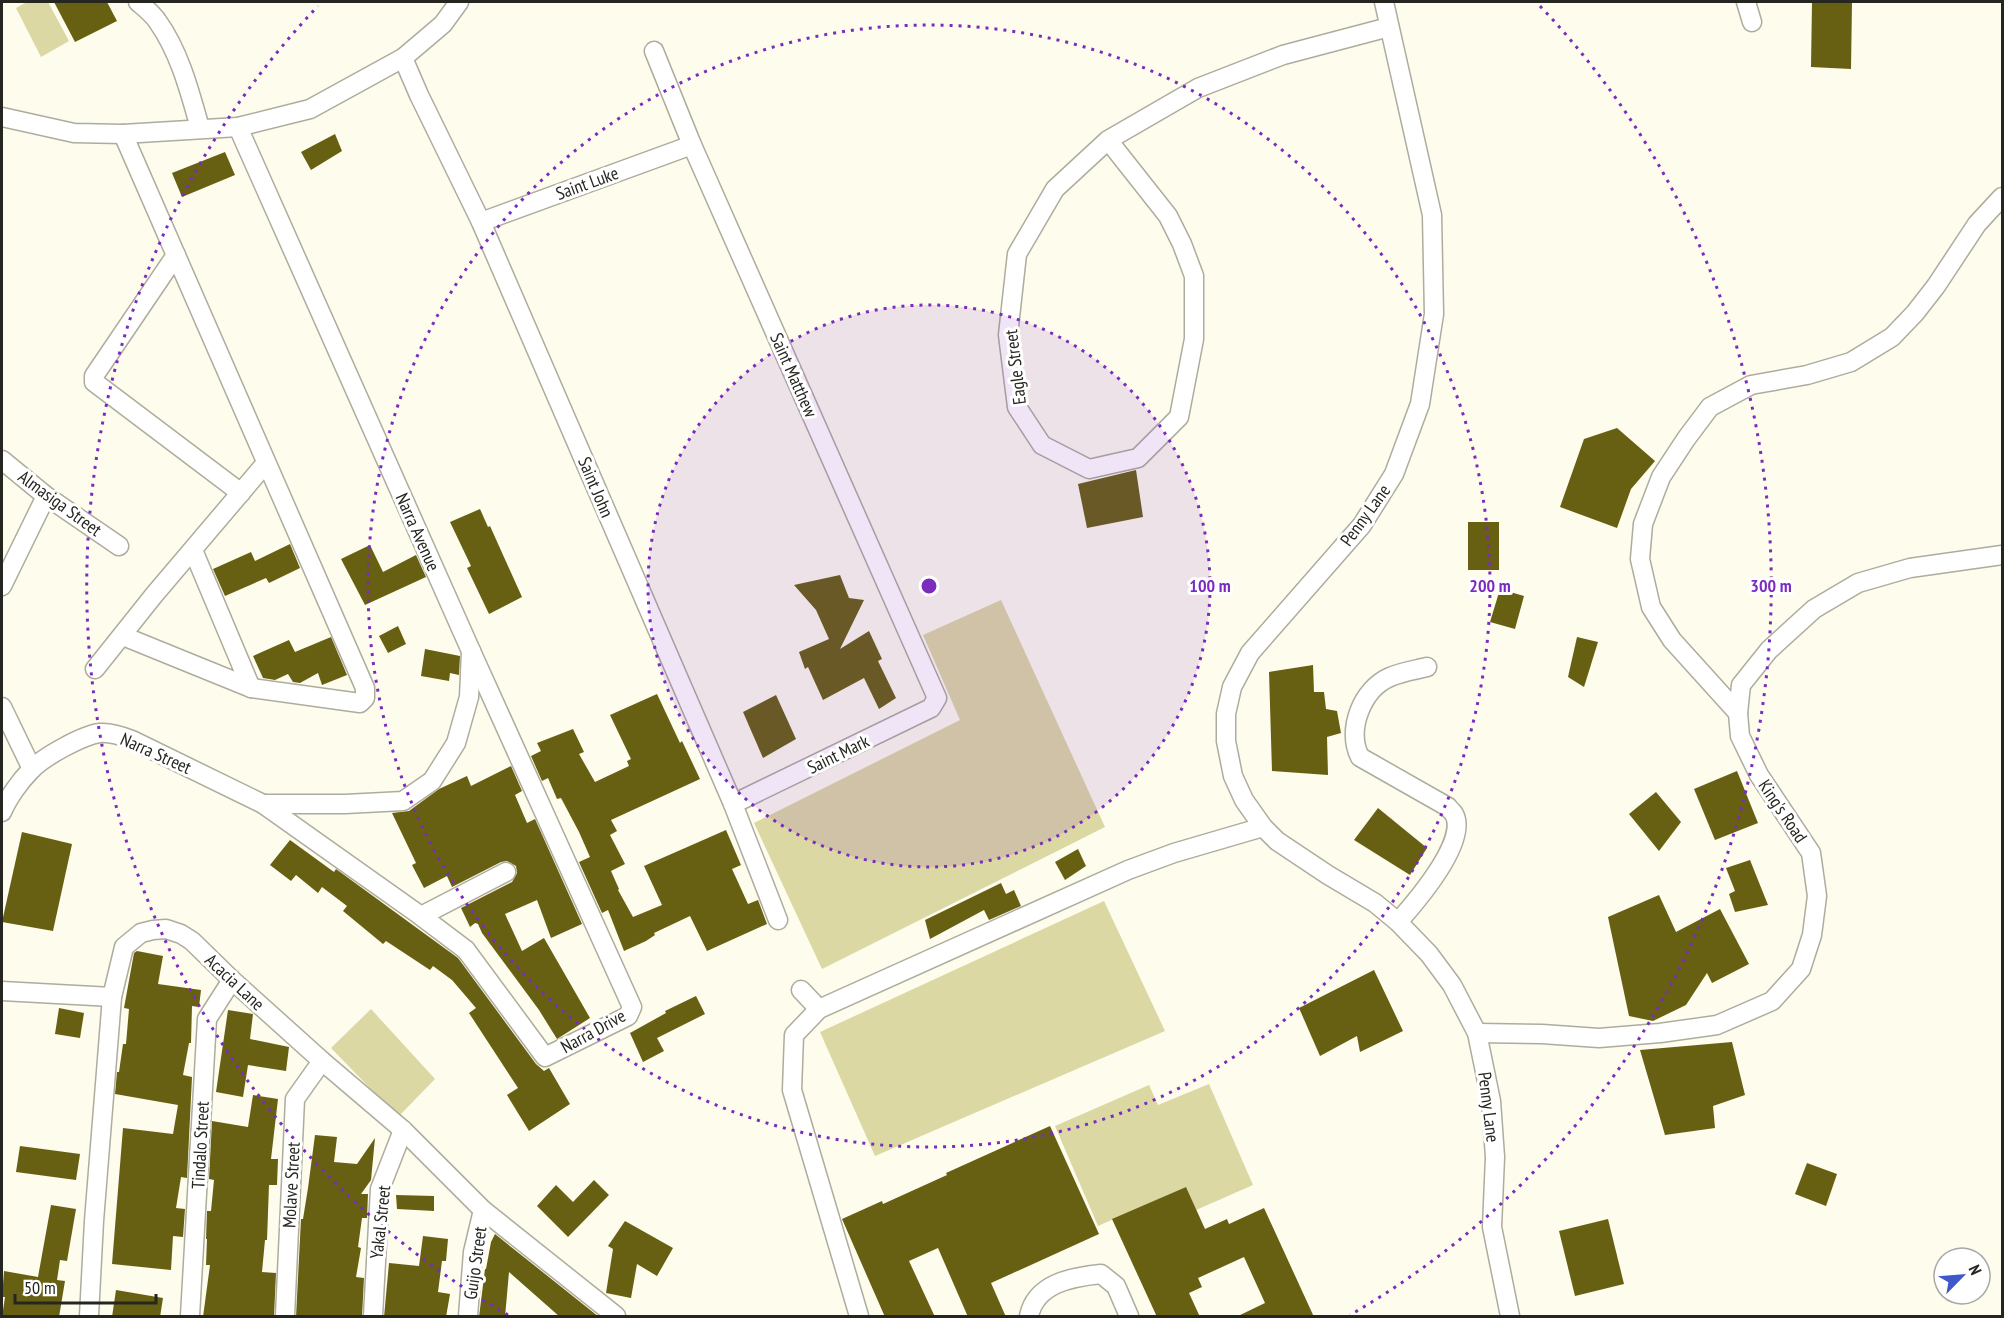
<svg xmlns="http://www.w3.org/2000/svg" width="2004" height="1318" viewBox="0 0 2004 1318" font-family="'PT Sans Narrow',sans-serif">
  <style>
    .green { fill: #dcd8a4 }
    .building { fill: #676012 }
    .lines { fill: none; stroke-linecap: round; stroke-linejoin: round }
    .minor-casing { stroke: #adac9d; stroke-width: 21 }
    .minor { stroke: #fff; stroke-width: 18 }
    .ring { fill: none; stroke: #7b2cbf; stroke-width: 3; stroke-dasharray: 3 6 }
    .labels { text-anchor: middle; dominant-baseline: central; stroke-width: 6; stroke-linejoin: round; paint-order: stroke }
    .street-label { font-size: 18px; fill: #262621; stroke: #fff }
    .centre { fill: #7b2cbf; stroke: #fff; stroke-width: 3 }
    .ring-label { font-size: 18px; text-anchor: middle; font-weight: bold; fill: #7b2cbf; stroke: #fff; stroke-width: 6; stroke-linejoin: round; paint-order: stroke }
  </style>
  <rect width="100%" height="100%" fill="#fdfced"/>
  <g class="green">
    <path d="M27 2H48L69 41 41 57 16 8Z"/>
    <path d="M1001 600 1105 827 822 969 754 823 960 720 923 635Z"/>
    <path d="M1104 901 1165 1031 875 1156 820 1032Z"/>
    <path d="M371 1009 435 1079 398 1117 331 1048Z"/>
    <path d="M1209 1084 1253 1185 1196 1210 1186 1187 1098 1226 1055 1126 1149 1085 1158 1105Z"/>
  </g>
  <g class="building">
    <path d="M54 2H107L117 21 75 42Z"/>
    <path d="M1812 2H1852L1851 69 1811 67Z"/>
    <path d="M335 134 342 151 311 170 301 152Z"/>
    <path d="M225 152 235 175 182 197 172 173Z"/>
    <path d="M1617 428 1655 461 1631 489 1617 528 1560 507 1584 439Z"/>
    <path d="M1136 470 1143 517 1087 528 1078 484Z"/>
    <path d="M480 509 488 527 490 526 522 597 489 614 467 568 471 566 450 522Z"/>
    <rect x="1468" y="522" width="31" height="48"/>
    <path d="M290 544 300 568 269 583 266 578 225 596 213 569 251 552 255 561Z"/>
    <path d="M370 545 383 572 416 555 426 577 365 605 341 559Z"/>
    <path d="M840 575 849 598 864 600 840 649 869 631 882 659 878 661 896 698 879 709 864 678 823 700 808 667 805 669 799 652 829 639 816 610 794 585Z"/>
    <path d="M1500 589 1524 596 1515 629 1490 622Z"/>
    <path d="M398 626 406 644 388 653 379 636Z"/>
    <path d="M331 637 347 675 322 685 318 673 300 683 293 682 288 674 275 680 263 678 253 656 289 640 295 652Z"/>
    <path d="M1577 637 1598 642 1584 687 1568 677Z"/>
    <path d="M425 649 460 656 459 675 450 673 449 681 421 676Z"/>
    <path d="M1313 665 1314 692H1324L1326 709 1337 711 1341 733 1327 737 1328 775 1272 771 1269 672Z"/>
    <path d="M657 694 680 743 682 741 700 779 611 820 617 831 610 835 625 864 611 871 619 889 618 890 633 917 662 905 644 866 726 830 741 865 732 869 748 904 758 900 767 924 707 951 690 916 654 933 655 935 646 941 624 951 608 910 602 913 579 862 590 857 579 832 561 798 557 799 548 778 542 781 531 756 541 751 537 743 573 729 584 752 579 754 595 782 629 766 627 761 631 759 610 715Z"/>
    <path d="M776 695 796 739 763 758 743 712Z"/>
    <path d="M511 766 522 791 515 795 527 823 535 819 582 924 551 938 537 900 505 914 522 951 544 938 590 1018 557 1039 539 1010 482 933 478 924 475 923 470 927 461 908 512 882 517 873 516 866 507 861 501 862 452 887 447 876 424 888 412 865 416 863 392 813 409 811 439 789 467 776 471 786Z"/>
    <path d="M1737 771 1758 823 1715 840 1694 789Z"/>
    <path d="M1656 792 1681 822 1659 851 1629 814Z"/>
    <path d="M1378 808 1427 848 1410 875 1354 840Z"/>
    <path d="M22 832 72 844 53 931 2 922Z"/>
    <path d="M290 840 334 872 336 869 458 958 536 1064 544 1071 549 1068 570 1104 529 1131 507 1095 518 1088 469 1013 476 1008 452 980 433 966 430 970 386 941 383 944 343 911 347 906 322 887 318 893 296 875 291 881 270 865Z"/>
    <path d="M1078 849 1086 866 1065 880 1055 862Z"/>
    <path d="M1750 860 1768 905 1735 912 1729 894 1735 891 1726 868Z"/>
    <path d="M1001 883 1006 894 1014 890 1021 906 989 920 984 910 930 939 925 920Z"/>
    <path d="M1659 895 1676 932 1720 909 1749 964 1712 983 1707 973 1686 1005 1653 1021 1629 1016 1608 917Z"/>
    <path d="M137 951 163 956 158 984 201 990 199 1007 192 1006 191 1043H189L183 1075 192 1077 187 1178 181 1177 176 1208 185 1209 183 1237 173 1236 171 1270 112 1264 123 1128 173 1134 178 1105 115 1094 117 1072H119L123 1044H126L129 1009 124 1008 134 953Z"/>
    <path d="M1374 970 1403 1031 1360 1052 1357 1036 1320 1056 1299 1008Z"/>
    <path d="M696 996 705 1014 657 1038 664 1051 643 1062 630 1033 666 1013 665 1011Z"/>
    <path d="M59 1008 84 1013 80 1038 55 1034Z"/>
    <path d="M228 1010 253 1014 250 1039 289 1047 286 1071 248 1065 243 1097 216 1092Z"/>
    <path d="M1732 1042 1745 1095 1713 1106 1715 1128 1665 1135 1640 1050Z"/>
    <path d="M253 1095 278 1099 271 1159H278L277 1185H269L267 1240H265L262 1272 276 1273 274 1317H203L210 1265H206L207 1239H206L207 1211H211L214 1180 209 1179 212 1121 248 1127Z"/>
    <path d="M1050 1126 1099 1234 991 1283 1006 1317H968L938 1248 909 1261 935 1317H885L842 1219 882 1201 883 1204 947 1175 946 1173Z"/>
    <path d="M315 1135 337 1137 334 1162 357 1164 375 1138 371 1180 361 1194H368L367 1218H362L358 1247 361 1248 356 1277 364 1278 362 1317H296L301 1219H303L308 1188Z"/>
    <path d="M20 1146 80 1154 76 1180 16 1172Z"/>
    <path d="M1807 1163 1837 1174 1826 1206 1795 1194Z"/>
    <path d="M594 1180 609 1195 568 1237 537 1206 556 1185 573 1202Z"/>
    <path d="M1186 1187 1205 1229 1227 1219 1229 1224 1264 1208 1314 1317H1236L1265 1303 1244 1257 1198 1278 1202 1287 1189 1293 1200 1317H1157L1112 1219Z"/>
    <path d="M396 1195 434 1196V1211L397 1209Z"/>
    <path d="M51 1205 76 1209 67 1261 60 1260 57 1280 65 1281 59 1317H2L5 1297H2L4 1271 38 1277Z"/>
    <path d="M1608 1219 1624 1284 1575 1296 1559 1231Z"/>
    <path d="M625 1221 673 1248 657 1276 637 1264 631 1298 606 1293 613 1249 608 1246Z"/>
    <path d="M495 1234 599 1317H560L509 1272 505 1317H479L485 1269H486L491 1242Z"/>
    <path d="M423 1236 448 1239 446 1261H442L438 1292 450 1294 446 1317H384L389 1263 419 1266Z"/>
    <path d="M116 1290 163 1298 160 1317H112Z"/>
  </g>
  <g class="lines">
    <defs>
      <g id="minor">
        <path d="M138 2C145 8 153 14 158 22 180 53 190 93 200 128"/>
        <path d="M1384 2 1432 215 1434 314 1420 404 1394 474 1362 525 1250 653 1232 687 1226 714V741L1233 776 1244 800 1263 827 1277 841 1328 875 1375 903 1398 922 1429 954 1452 985 1477 1033 1491 1101 1495 1157 1492 1227 1510 1316"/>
        <path d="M1746 2 1752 22"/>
        <path d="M654 51 692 145 937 698 931 708 733 804"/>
        <path d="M403 58 419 95 481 222 733 804 778 920"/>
        <path d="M2 117 74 133 123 134 238 127 310 109 403 58 443 24 459 2"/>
        <path d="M238 127 471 651 469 697 456 743 432 781 403 801 345 804H263"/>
        <path d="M123 134 365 688V698L360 703 251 688"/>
        <path d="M1108 140 1168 216 1182 244 1194 276V339L1179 417 1138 458 1089 469 1042 445 1017 407 1008 335 1017 254 1055 189 1108 140 1198 88 1283 55 1389 27"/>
        <path d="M481 222 692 145"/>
        <path d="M176 255 94 376V382L241 493"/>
        <path d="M2 460 46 496 119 546"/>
        <path d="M2 586 46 496"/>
        <path d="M123 636 251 688 193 550"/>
        <path d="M95 669 154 595 266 463"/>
        <path d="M2 707 32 769"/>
        <path d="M1738 713 1672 640 1651 607 1640 559 1643 524 1661 477 1686 439 1710 407 1751 385 1807 375 1851 362 1892 337 1915 313 1936 286 1977 224 2002 197"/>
        <path d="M2 812C8 798 20 781 31 770 43 757 83 735 100 733 111 732 122 736 132 740L263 804 421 916 466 950 545 1057 628 1016 632 1007 471 651"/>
        <path d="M421 916 506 872"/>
        <path d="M1398 922C1415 903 1469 841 1454 814 1453 812 1450 810 1448 807L1360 757C1346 730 1362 689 1390 677 1401 672 1415 670 1427 667"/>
        <path d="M801 990 819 1009"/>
        <path d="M2 991 112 997"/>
        <path d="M1477 1033 1542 1034 1599 1038 1660 1033 1717 1025 1772 1001 1801 969 1812 935 1817 896 1811 853 1759 775 1740 736 1738 713 1741 685 1769 650 1814 609 1858 583 1910 568 2002 555"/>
        <path d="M89 1316 94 1221 112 997 124 947 141 933 153 930 166 929 181 934 192 941 232 980 322 1061 403 1130 483 1210 616 1316"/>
        <path d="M190 1316 207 1019 232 980"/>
        <path d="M285 1316 295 1099 322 1061"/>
        <path d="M373 1316 380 1189 403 1130"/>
        <path d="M468 1316 473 1252 483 1210"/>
        <path d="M859 1316 792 1090 794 1035 819 1009 1128 870 1174 853 1263 827"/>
        <path d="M1029 1316C1036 1283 1072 1277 1101 1274L1116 1286 1129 1316"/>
      </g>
    </defs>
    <use href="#minor" class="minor-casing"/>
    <use href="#minor" class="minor"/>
  </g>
  <circle cx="929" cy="586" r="281" fill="#7b2cbf" fill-opacity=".12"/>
  <g class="ring">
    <circle cx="929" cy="586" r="281"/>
    <circle cx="929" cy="586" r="561"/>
    <path d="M508 1315A842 842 0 0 1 318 6M1540 6A842 842 0 0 1 1350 1315"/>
  </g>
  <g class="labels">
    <g class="street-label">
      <text transform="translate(587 183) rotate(-20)">Saint Luke</text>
      <text transform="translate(1015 367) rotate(-97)">Eagle Street</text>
      <text transform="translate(794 375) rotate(66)">Saint Matthew</text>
      <text transform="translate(596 487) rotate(67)">Saint John</text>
      <text transform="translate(60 503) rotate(36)">Almasiga Street</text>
      <text transform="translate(1365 515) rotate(-54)">Penny Lane</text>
      <text transform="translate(418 532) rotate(66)">Narra Avenue</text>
      <text transform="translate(156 753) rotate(24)">Narra Street</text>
      <text transform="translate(838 754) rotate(-26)">Saint Mark</text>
      <text transform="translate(1783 811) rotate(56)">King's Road</text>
      <text transform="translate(235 982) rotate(43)">Acacia Lane</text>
      <text transform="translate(593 1031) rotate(-29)">Narra Drive</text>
      <text transform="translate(1489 1107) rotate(83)">Penny Lane</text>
      <text transform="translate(200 1145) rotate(-87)">Tindalo Street</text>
      <text transform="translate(291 1185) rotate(-87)">Molave Street</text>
      <text transform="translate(380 1222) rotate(-84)">Yakal Street</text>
      <text transform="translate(475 1263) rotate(-82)">Guijo Street</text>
    </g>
  </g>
  <circle cx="929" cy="586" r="9" class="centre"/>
  <g class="ring-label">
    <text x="1210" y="592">100 m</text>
    <text x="1490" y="592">200 m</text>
    <text x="1771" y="592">300 m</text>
  </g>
  <rect width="2004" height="1318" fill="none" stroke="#262621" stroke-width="6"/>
  <g transform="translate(1962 1276) rotate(65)"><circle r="28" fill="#ffffff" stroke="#a8a8a6" stroke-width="1.5"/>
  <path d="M0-4.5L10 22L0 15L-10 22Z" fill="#3f59cc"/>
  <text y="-9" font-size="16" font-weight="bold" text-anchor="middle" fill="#262621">N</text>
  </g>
  <path d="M15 1294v9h141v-9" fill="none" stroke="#262621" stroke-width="3"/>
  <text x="24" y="1294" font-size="18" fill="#262621" stroke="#ffffff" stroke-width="4.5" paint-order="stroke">50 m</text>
</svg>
